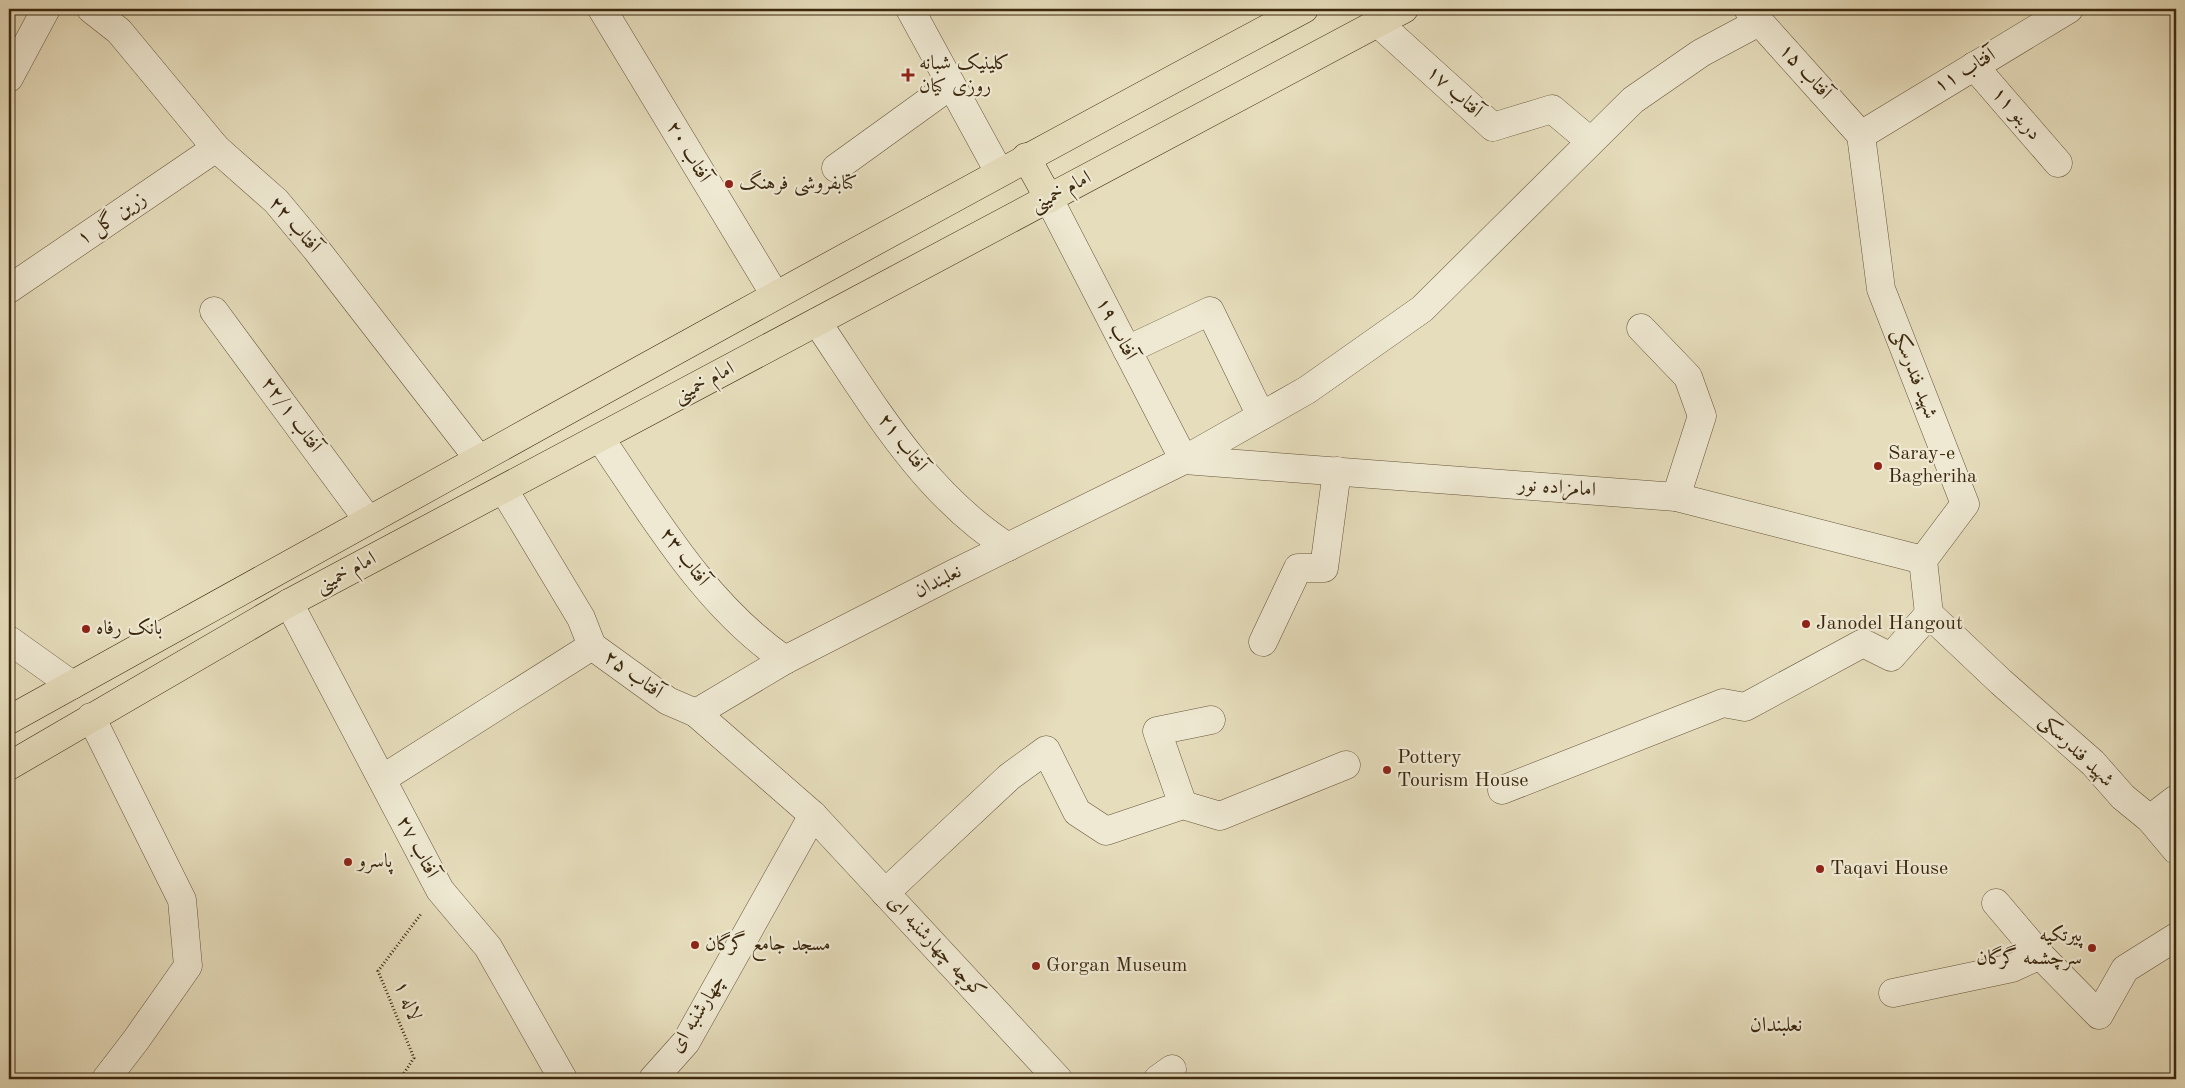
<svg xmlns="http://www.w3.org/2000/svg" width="2185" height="1088" viewBox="0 0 2185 1088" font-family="'Old Standard TT',Amiri,serif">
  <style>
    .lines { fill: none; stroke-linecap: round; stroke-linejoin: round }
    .minor-casing { stroke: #66553a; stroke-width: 29 }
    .major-casing { stroke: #3b280e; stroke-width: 29 }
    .path { stroke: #3b280e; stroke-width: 3; stroke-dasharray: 1 2.5; stroke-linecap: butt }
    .minor { stroke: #efe9d3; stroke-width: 28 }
    .major { stroke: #e6ddbc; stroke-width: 28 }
    .poi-dot { fill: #8f2418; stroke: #efe9d3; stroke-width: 2 }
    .labels { text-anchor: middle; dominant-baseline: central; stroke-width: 4.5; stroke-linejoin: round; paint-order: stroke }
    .poi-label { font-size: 20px; fill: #3b280e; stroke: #efe9d3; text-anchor: start }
    .street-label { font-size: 20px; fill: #3b280e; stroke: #efe9d3 }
    .neighbourhood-label { font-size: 21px; fill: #3b280e; stroke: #efe9d3 }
  </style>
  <rect width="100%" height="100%" fill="#e6ddbc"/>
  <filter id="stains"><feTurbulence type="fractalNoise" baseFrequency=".004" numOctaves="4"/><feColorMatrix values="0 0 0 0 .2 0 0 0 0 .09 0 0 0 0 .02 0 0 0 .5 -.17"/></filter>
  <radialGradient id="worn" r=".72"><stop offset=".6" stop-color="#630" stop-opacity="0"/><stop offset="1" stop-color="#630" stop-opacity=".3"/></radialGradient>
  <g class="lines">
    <defs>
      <g id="minor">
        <path d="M91 9 119 31 216 148 276 201 316 249 478 458"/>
        <path d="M602 9 775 295"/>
        <path d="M910 9 999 172"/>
        <path d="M1748 9 1861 135"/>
        <path d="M1378 23 1493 127 1552 109 1590 141"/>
        <path d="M1974 66 2058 163"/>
        <path d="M9 78 46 9"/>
        <path d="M1861 135 1881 289 1965 504 1923 560 1929 614 2001 682 2093 763 2123 797 2150 819 2176 850"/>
        <path d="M1861 135 2069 9"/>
        <path d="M836 168 951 85"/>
        <path d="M1049 199 1184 460"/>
        <path d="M9 289 216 148"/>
        <path d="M214 311 368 520"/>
        <path d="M817 322C872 403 923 493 1008 547"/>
        <path d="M1641 328 1688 377 1702 416 1676 497"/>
        <path d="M1127 350 1210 311 1261 416"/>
        <path d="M600 438C654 517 705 605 785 660"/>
        <path d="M1184 460 1676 497 1923 560"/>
        <path d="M504 490 581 618 592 646 668 701 696 713 813 815 1058 1079"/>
        <path d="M289 603 440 890 488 947 563 1079"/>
        <path d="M9 640 72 685"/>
        <path d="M1263 642 1298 568H1324L1337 471"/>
        <path d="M696 713 785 660 953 574 1184 460 1307 390 1422 309 1633 100 1701 53 1759 22"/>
        <path d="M91 717 182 900 188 966 136 1040 106 1079"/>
        <path d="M382 779 592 646"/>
        <path d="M1502 790 1723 703 1745 707 1863 643 1891 657 1929 614"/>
        <path d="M1183 805 1157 731 1211 720"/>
        <path d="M2150 819 2176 799"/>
        <path d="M885 893 1009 777 1046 750 1077 812 1106 831 1183 805 1220 816 1346 765"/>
        <path d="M1996 903 2040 955 2099 1015 2125 969 2176 937"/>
        <path d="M1893 993 2012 968 2040 955"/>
        <path d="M653 1079 686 1042 813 815"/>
        <path d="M1158 1079 1172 1069"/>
      </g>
      <g id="major">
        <path d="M1026 157 1049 199"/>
        <path d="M9 720C440 481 870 241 1304 9"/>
        <path d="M9 766 289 603 1404 9"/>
      </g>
    </defs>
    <use href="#minor" class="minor-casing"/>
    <use href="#major" class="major-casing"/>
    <path class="path" d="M400 1079 414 1058 378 971 421 914"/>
    <use href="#minor" class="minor"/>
    <use href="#major" class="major"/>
  </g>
  <g class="poi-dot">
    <path d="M905.5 67.5h5v5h5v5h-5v5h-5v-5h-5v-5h5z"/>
    <circle cx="729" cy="184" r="5"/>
    <circle cx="1878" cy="466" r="5"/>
    <circle cx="1806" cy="624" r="5"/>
    <circle cx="86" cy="629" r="5"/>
    <circle cx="1387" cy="770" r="5"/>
    <circle cx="348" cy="862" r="5"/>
    <circle cx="1820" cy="869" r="5"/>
    <circle cx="695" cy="945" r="5"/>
    <circle cx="2092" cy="948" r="5"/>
    <circle cx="1036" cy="966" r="5"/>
  </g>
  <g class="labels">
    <g class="poi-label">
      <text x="919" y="64">کلینیک شبانه<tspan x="919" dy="23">روزی کیان</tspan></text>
      <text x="739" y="184">کتابفروشی فرهنگ</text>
      <text x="1888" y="454">Saray-e<tspan x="1888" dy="23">Bagheriha</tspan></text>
      <text x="1816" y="624">Janodel Hangout</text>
      <text x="96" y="629">بانک رفاه</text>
      <text x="1397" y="758">Pottery<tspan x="1397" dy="23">Tourism House</tspan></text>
      <text x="358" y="862">پاسرو</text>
      <text x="1830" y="869">Taqavi House</text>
      <text x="2082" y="936" text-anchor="end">پیرتکیه<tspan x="2082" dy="23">سرچشمه گرگان</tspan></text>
      <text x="705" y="945">مسجد جامع گرگان</text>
      <text x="1046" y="966">Gorgan Museum</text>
    </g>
    <g class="street-label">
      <text transform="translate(1965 71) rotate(-31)">آفتاب ۱۱</text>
      <text transform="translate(1805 72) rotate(48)">آفتاب ۱۵</text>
      <text transform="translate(1454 92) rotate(42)">۱۷ آفتاب</text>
      <text transform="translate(2016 114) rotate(49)">۱۱ دربنو</text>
      <text transform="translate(688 152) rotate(59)">۲۰ آفتاب</text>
      <text transform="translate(1061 192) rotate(-28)">امام خمینی</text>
      <text transform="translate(112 219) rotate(-34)">۱ زرین گل</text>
      <text transform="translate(294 225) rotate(49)">آفتاب ۲۲</text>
      <text transform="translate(1116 329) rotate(63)">۱۹ آفتاب</text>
      <text transform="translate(1914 374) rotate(69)">شهید فندرسکی</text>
      <text transform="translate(704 383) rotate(-28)">امام خمینی</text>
      <text transform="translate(291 415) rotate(54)">آفتاب ۲۲/۱</text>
      <text transform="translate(902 443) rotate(53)">آفتاب ۲۱</text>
      <text transform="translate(1557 488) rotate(4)">امامزاده نور</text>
      <text transform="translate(684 557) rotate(53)">آفتاب ۲۳</text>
      <text transform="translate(346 573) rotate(-28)">امام خمینی</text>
      <text transform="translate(938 582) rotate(-27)">نعلبندان</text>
      <text transform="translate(633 675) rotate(36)">آفتاب ۲۵</text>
      <text transform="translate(2076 751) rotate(44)">شهید فندرسکی</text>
      <text transform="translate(417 847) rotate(62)">آفتاب ۲۷</text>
      <text transform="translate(936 947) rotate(47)">کوچه چهارشنبه ای</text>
      <text transform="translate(407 1001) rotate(68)">لاله ۱</text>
      <text transform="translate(698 1014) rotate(-58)">چهارشنبه ای</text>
    </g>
    <g class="neighbourhood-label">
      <text x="1776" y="1025">نعلبندان</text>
    </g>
  </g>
  <rect width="2185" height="1088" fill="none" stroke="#e6ddbc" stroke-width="30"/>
  <rect x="10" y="10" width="2165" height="1068" fill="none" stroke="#3b280e" stroke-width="2.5"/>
  <rect x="15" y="15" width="2155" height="1058" fill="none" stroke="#3b280e"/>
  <rect width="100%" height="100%" filter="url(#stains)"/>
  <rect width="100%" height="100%" fill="url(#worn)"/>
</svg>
